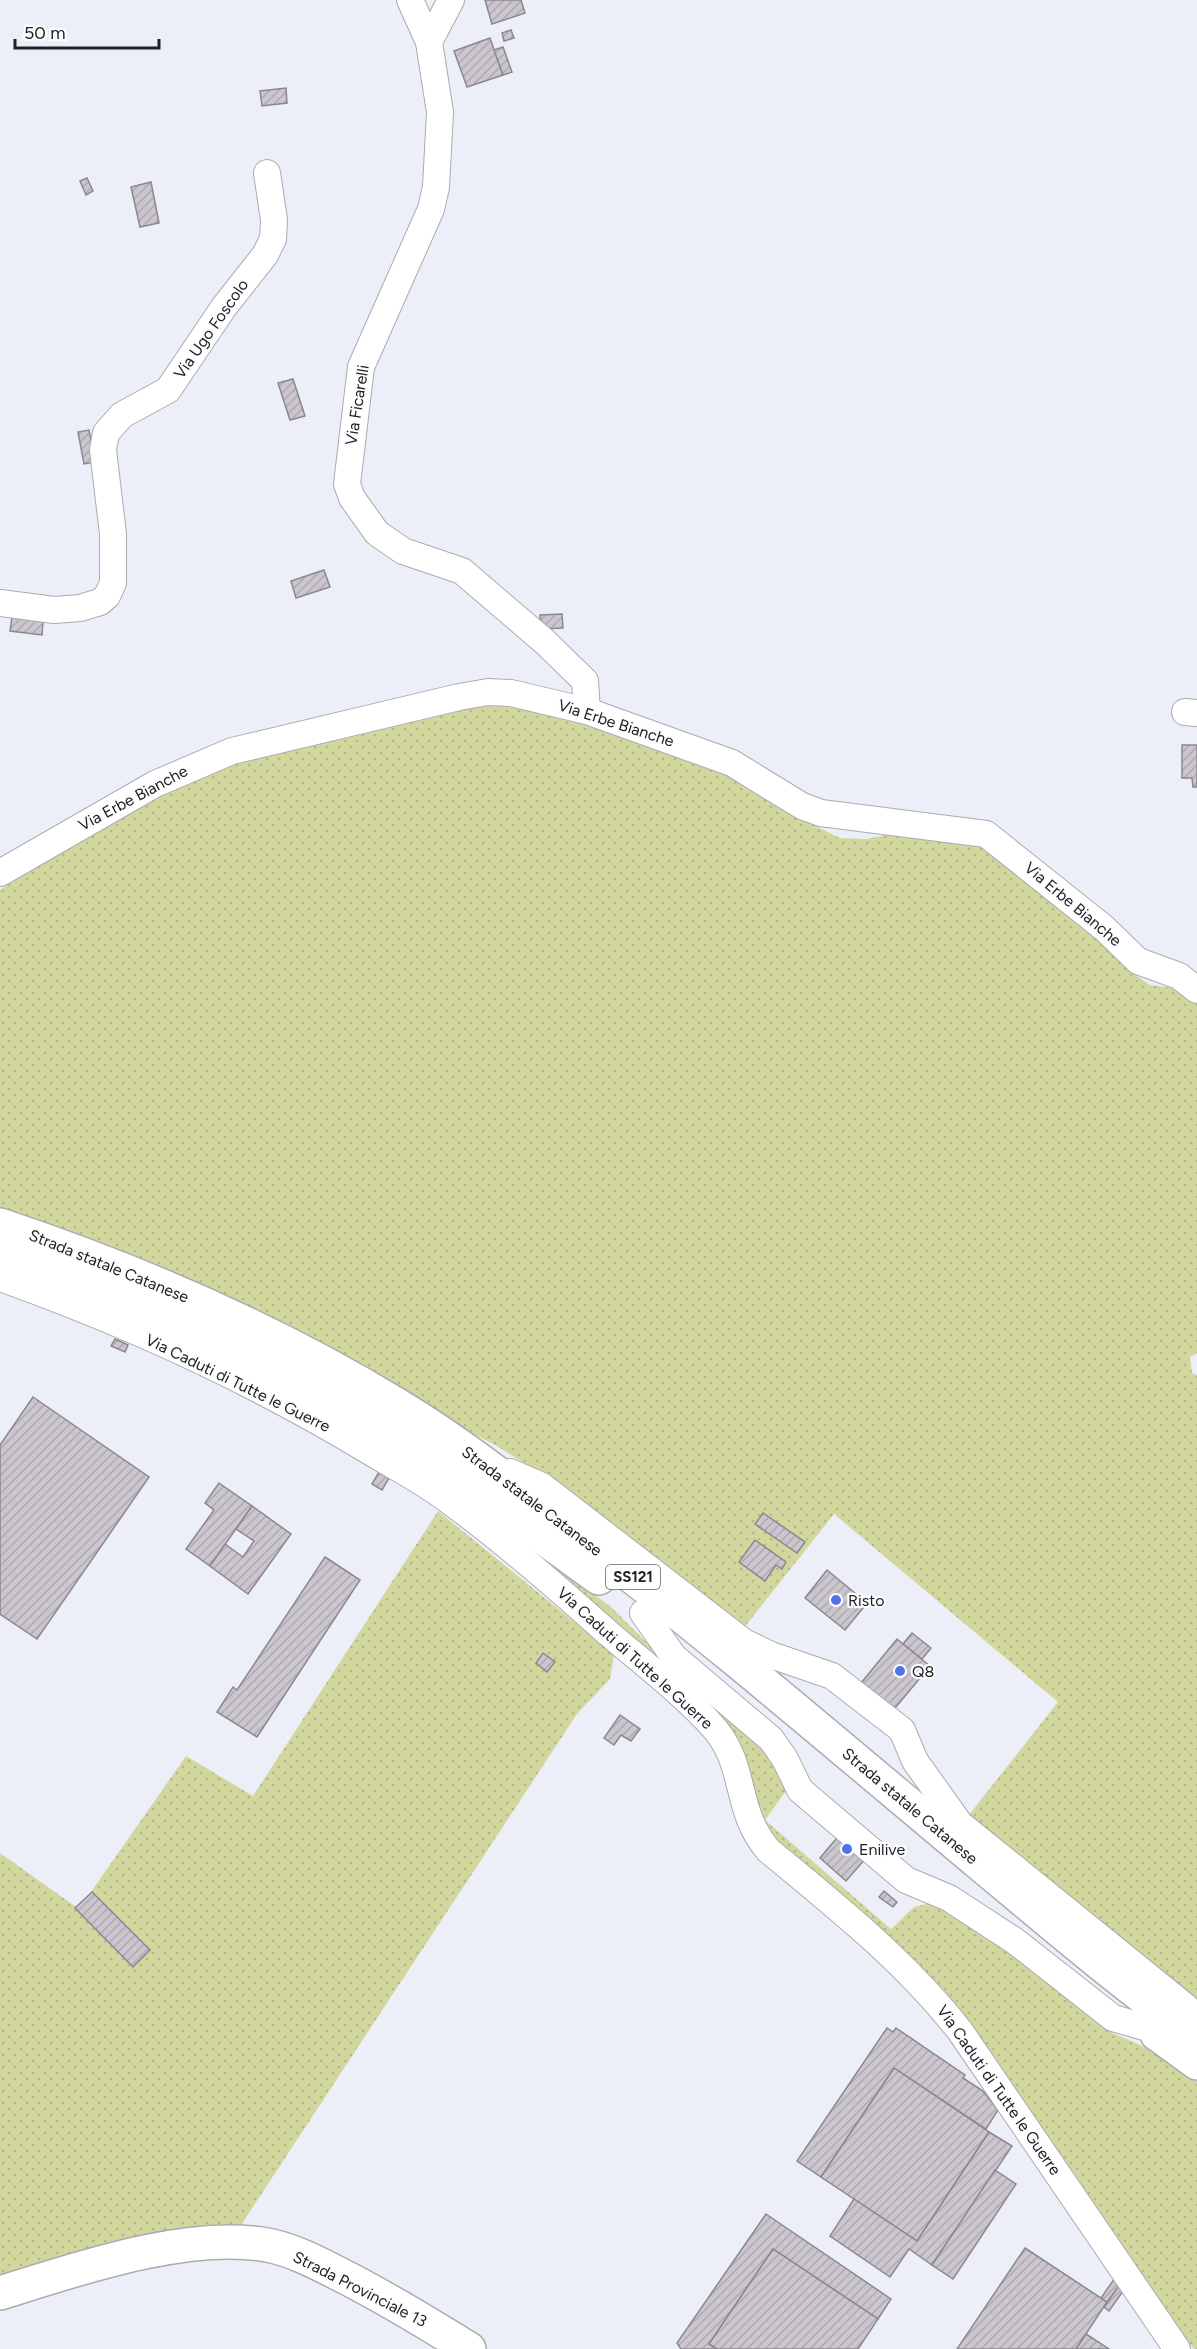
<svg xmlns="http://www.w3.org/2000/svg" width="1197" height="2349" viewBox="0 0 1197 2349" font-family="Figtree,sans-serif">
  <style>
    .green { fill: url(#green-dots) }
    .building { fill: url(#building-hatch); stroke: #8c878e; stroke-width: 1.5 }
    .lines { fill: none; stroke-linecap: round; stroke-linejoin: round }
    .minor-casing { stroke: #aaabb3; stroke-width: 28 }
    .major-casing { stroke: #aaabb3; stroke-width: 36 }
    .minor { stroke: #fff; stroke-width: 26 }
    .major { stroke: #fff; stroke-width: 33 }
    .poi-dot { fill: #5072e6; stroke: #fcfdfe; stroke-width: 2 }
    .labels { text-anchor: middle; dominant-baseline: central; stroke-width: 4.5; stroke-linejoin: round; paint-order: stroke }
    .shield { fill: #fcfdfe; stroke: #626365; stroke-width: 1.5 }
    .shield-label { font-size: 15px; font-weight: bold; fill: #202124 }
    .street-label { font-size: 16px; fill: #202124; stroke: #fcfdfe }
    .poi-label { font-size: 16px; fill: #202124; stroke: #fcfdfe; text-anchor: start }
  </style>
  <defs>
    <pattern id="green-dots" width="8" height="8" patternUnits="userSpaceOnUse" patternTransform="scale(1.5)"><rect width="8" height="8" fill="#d2d79e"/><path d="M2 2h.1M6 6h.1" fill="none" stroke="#b4b888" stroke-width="1.8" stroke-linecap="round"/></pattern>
    <pattern id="building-hatch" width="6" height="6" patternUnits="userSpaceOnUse" patternTransform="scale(1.5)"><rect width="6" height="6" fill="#cbc6ce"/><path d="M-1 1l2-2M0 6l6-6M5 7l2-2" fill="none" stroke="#aeaab1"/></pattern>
  </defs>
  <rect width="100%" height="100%" fill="#edeff8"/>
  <g class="green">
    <path d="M496 701 516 704 604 731 630 734 729 771 801 819 840 838 866 839 900 832 981 845 1070 911 1137 976 1150 985 1183 989 1197 1003V1353L1190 1357 1192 1373 1197 1375V2004L965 1820 1058 1702 834 1514 743 1629 547 1478 497 1446 433 1413 0 1210V890C76 843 151 795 234 760Z"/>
    <path d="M438 1511 614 1654 610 1679 577 1714 239 2228 0 2282V1853L79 1909 186 1756 253 1796Z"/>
    <path d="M507 1529 611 1607 668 1664 766 1747 788 1788 765 1820 891 1929 914 1907 931 1903 968 1918 1110 2032 1145 2047 1197 2081V2349H1194L945 1991 907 1952 773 1840 762 1826 740 1749Z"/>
  </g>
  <g class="building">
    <path d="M485 0H521L525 13 492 24Z"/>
    <path d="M511 30 514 38 504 41 502 33Z"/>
    <path d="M490 38 503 75 467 87 454 51Z"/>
    <path d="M503 47 512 72 503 75 494 50Z"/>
    <path d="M286 88 287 103 262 106 260 91Z"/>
    <path d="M87 178 93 191 86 195 80 181Z"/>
    <path d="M151 182 159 223 140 227 131 187Z"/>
    <path d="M293 379 305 416 290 420 278 383Z"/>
    <path d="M89 430 95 462 84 464 78 432Z"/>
    <path d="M324 570 330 587 296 598 291 581Z"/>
    <path d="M562 614 563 628 541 629 540 615Z"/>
    <path d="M12 617 43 621 42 635 10 631Z"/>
    <path d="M1182 745H1197V787H1193L1192 778H1182Z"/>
    <path d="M115 1339 128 1345 125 1352 111 1346Z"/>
    <path d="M33 1397 149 1477 37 1639 0 1614V1445Z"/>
    <path d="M379 1472 389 1478 382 1490 372 1484Z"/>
    <path d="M219 1483 252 1506 210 1566 186 1549 214 1510 205 1503Z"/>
    <path d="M252 1506 291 1534 248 1594 210 1566 225 1544 243 1557 254 1541 236 1529Z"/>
    <path d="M763 1513 805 1542 797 1553 755 1524Z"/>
    <path d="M755 1540 786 1562 782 1569 776 1565 765 1581 739 1562Z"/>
    <path d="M325 1557 360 1580 257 1737 217 1712 233 1687 237 1690Z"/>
    <path d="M827 1570 867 1603 845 1630 805 1598Z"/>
    <path d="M912 1633 931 1648 922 1659 903 1644Z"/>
    <path d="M897 1639 930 1666 881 1725 848 1699Z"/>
    <path d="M543 1653 555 1662 547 1672 536 1663Z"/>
    <path d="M620 1715 640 1729 631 1741 621 1735 614 1745 604 1738Z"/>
    <path d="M852 1820 879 1843 846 1881 820 1858Z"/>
    <path d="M884 1891 897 1902 893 1907 879 1897Z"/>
    <path d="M92 1892 150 1950 133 1967 75 1908Z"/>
    <path d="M887 2028 893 2032 896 2028 965 2075 963 2078 983 2091 998 2110 986 2129 894 2068 821 2177 797 2161Z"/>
    <path d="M894 2068 989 2132 917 2241 821 2177Z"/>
    <path d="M989 2132 1012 2146 932 2265 909 2249 890 2277 830 2236 854 2199 917 2241Z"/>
    <path d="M995 2170 1016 2184 953 2279 932 2265Z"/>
    <path d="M766 2214 891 2299 878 2319 773 2249 709 2344 717 2349H681L677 2343Z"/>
    <path d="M1025 2248 1107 2302 1076 2349H957Z"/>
    <path d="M773 2249 878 2319 858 2349H717L709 2344Z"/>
    <path d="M1117 2275 1124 2280 1107 2302 1101 2298Z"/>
    <path d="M1121 2283 1126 2287 1109 2311 1104 2307Z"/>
    <path d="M1086 2334 1109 2349H1076Z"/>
  </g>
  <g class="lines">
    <defs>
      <g id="minor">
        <path d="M410 0 429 42"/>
        <path d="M451 0 429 42 440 112 436 187 431 209 361 367 347 484 352 498 377 533 403 551 462 571 545 642 585 681 587 711"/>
        <path d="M0 603 54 610 80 608 100 602 107 596 113 583V534L103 450 106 433 122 415 168 390 224 307 265 255 273 239 274 220 267 173"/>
        <path d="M1185 712 1197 713"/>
        <path d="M0 873 155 784 232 751 459 697 488 692 511 693 587 711 732 763 802 806 821 813 986 834 1104 928 1138 961 1179 976 1197 990"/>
        <path d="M0 1278C129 1324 255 1382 372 1453 397 1468 424 1482 448 1500 504 1541 557 1587 608 1633 644 1664 684 1694 715 1729 747 1767 734 1810 768 1850 837 1907 905 1961 960 2031L1177 2349"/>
        <path d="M510 1472 542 1486 744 1642 771 1655 832 1676 902 1730 915 1761 960 1824 1186 2007 1197 2026"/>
        <path d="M643 1613 674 1657 771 1739 785 1759 800 1790 906 1880 949 1898 1015 1941 1113 2018 1151 2029"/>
      </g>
      <g id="major">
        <path d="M0 1225C138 1271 274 1330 399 1406 462 1444 519 1490 577 1534 715 1639 847 1753 980 1864 1051 1923 1122 1984 1197 2037"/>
        <path d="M0 1252C134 1297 261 1356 382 1429 457 1475 528 1527 599 1578"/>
        <path d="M1157 2034 1197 2063"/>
        <path d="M0 2293C77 2269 192 2229 272 2246 298 2252 323 2266 347 2278 389 2300 429 2324 469 2349"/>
      </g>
    </defs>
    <use href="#minor" class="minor-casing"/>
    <use href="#major" class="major-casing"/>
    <use href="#minor" class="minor"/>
    <use href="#major" class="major"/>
  </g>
  <g class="poi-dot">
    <circle cx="836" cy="1600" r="6"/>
    <circle cx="900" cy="1671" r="6"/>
    <circle cx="847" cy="1849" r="6"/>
  </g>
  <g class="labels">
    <rect class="shield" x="606" y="1565" width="54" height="24" rx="4.5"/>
    <g class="shield-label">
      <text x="633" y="1577">SS121</text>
    </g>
    <g class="street-label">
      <text transform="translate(211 329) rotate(-55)">Via Ugo Foscolo</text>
      <text transform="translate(357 405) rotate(-81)">Via Ficarelli</text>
      <text transform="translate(616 723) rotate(18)">Via Erbe Bianche</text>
      <text transform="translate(133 798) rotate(-28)">Via Erbe Bianche</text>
      <text transform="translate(1073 904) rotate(40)">Via Erbe Bianche</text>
      <text transform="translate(109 1266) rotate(22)">Strada statale Catanese</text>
      <text transform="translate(238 1383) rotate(26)">Via Caduti di Tutte le Guerre</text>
      <text transform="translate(532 1501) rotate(37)">Strada statale Catanese</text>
      <text transform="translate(635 1658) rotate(42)">Via Caduti di Tutte le Guerre</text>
      <text transform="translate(910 1806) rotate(40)">Strada statale Catanese</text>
      <text transform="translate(999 2090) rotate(55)">Via Caduti di Tutte le Guerre</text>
      <text transform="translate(360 2289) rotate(27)">Strada Provinciale 13</text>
    </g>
    <g class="poi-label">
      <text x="848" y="1600">Risto</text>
      <text x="912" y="1671">Q8</text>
      <text x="859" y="1849">Enilive</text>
    </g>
  </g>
  <path d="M15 39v9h144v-9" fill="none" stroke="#202124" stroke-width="3"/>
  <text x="24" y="39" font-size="18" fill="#202124" stroke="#fcfdfe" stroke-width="4.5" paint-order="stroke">50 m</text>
</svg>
